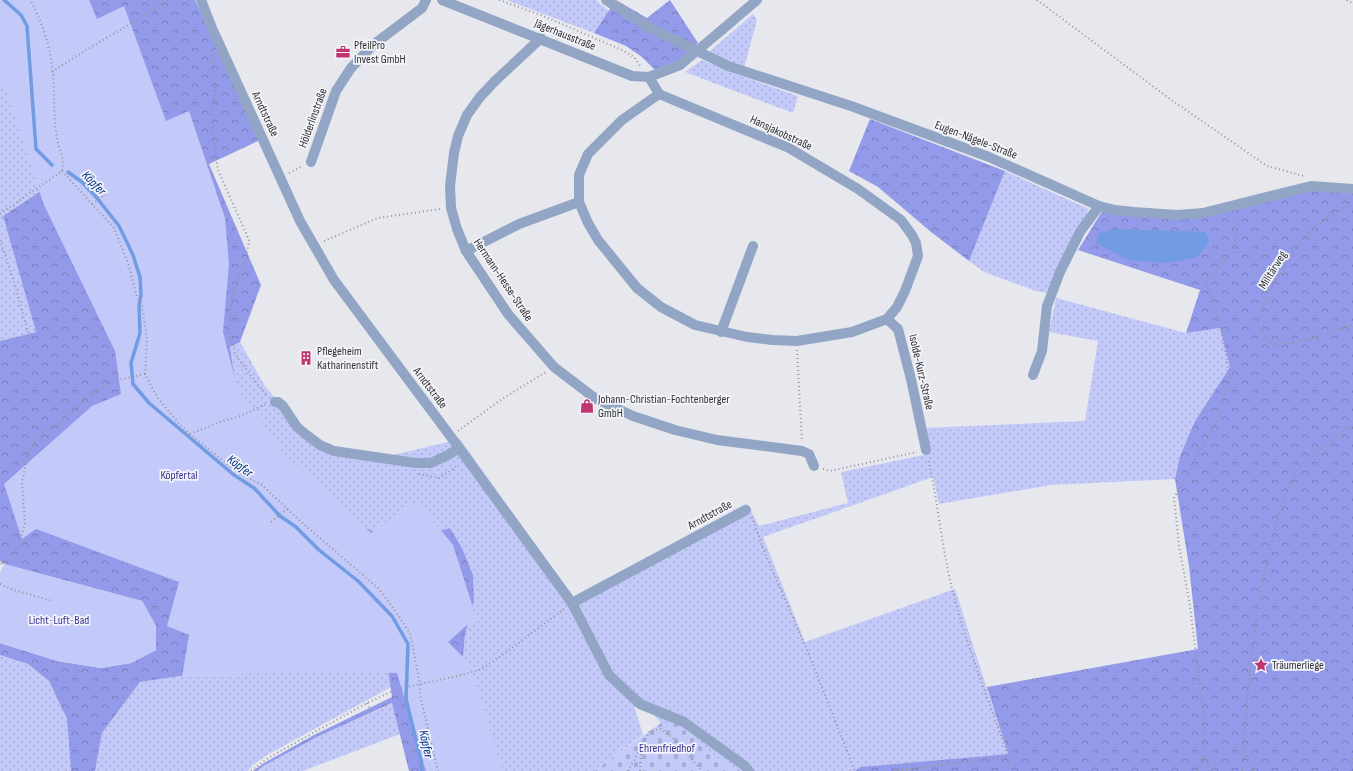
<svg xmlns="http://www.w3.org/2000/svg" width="1353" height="771" viewBox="0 0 1353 771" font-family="'Sofia Sans Condensed',sans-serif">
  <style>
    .grass { fill: url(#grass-dots) }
    .forest { fill: url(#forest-crowns) }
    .cemetery { fill: url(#cemetery-stones) }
    .park { fill: #c3c9f8 }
    .water { fill: #719be3 }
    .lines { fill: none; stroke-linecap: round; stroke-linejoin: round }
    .stream { stroke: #719be3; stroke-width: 3.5 }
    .path { stroke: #939498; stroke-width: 2; stroke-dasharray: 1 3; stroke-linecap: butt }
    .minor { stroke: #92a5c5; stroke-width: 10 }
    .minor-bridge { stroke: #92a5c5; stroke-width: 10 }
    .labels { text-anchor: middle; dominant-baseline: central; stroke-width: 3.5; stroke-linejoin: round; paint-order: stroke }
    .street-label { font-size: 12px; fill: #313134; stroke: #f4f5fb }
    .poi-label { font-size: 12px; fill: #313134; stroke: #f4f5fb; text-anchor: start }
    .park-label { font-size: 12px; fill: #37328e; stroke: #f4f5fb }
    .water-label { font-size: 13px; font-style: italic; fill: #013183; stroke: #f4f5fb }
  </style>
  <defs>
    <pattern id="grass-dots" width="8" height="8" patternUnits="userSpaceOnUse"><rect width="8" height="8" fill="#c3c9f8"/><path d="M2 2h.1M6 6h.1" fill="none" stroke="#a8add5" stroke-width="1.8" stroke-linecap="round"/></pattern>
    <pattern id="forest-crowns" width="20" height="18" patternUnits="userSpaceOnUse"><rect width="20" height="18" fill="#939aea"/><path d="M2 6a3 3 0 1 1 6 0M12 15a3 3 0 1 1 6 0" fill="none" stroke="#797ebe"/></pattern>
    <pattern id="cemetery-stones" width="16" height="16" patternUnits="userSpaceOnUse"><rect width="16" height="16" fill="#c3c9f8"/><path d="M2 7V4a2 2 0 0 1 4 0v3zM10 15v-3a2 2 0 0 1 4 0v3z" fill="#a8add5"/></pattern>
  </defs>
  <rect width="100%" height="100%" fill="#e7e8ee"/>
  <g class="grass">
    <path d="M507 0H596L609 11 594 33Z"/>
    <path d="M753 14 757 20 744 68 708 53Z"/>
    <path d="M0 40 53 183 3 216 36 332 0 341Z"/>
    <path d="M702 60 730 72 798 96 793 113 685 72Z"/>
    <path d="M1005 171 1089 209 1046 293 1036 291 984 272 969 261Z"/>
    <path d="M1056 298 1186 333 1220 328 1230 367 1195 421 1180 456 1175 479 1051 485 939 504 933 477 763 537 805 642 955 589 1008 754 860 767 855 771H732L678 724 661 723 646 706 631 695 643 735 594 771H488L459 700 465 635 474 600 473 575 462 548 450 528 433 533 386 537 358 525 251 432 239 396 234 375 230 347 240 342 265 386 294 420 325 448 377 459 460 439 573 597 747 503 759 526 848 503 841 472 929 454 923 428 1085 421 1098 341 1049 332Z"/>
    <path d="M0 655 28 664 49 681 67 719 71 771H0Z"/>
    <path d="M388 668 391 687 267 755 253 765 248 771H95L102 733 140 682 207 672Z"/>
    <path d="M393 703 400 734 303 771H258L264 765 317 737Z"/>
  </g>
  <g class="forest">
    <path d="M0 0H195L260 140 209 164 261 285 240 342 230 347 234 375 239 396 251 432 358 525 387 537 433 533 450 528 462 548 473 575 474 600 465 635 459 700 488 771H409L392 703 317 737 265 765 257 771H253L264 763 314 735 392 697 388 669 207 672 140 682 102 733 95 771H71L67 719 49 681 28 664 0 655V643L57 661 101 668 131 663 156 650V626L142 601 4 564 0 561V341L36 332 3 216 53 183Z"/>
    <path d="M616 0 647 18 670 0 698 43 679 60 655 70 642 57 626 46 594 33Z"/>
    <path d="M870 119 1005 171 969 261 931 232 878 187 849 171Z"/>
    <path d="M1298 189 1353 190V771H855L860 767 1008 754 987 687 1198 649 1189 566 1175 479 1180 456 1195 421 1230 367 1220 328 1186 333 1200 290 1078 250 1106 205 1174 213 1194 210Z"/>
  </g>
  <path class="cemetery" d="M661 723H678L732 771H594Z"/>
  <g class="park">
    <path d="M0 0H89L97 19 124 6 166 121 189 111 225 218 229 264 223 332 237 387 285 454 371 533 417 501 453 545 476 617 448 642 470 664 503 771H426L397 673 322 671 182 677 189 635 167 626 179 582 36 529 22 539 4 484 92 406 121 394 115 351 44 205 6 91 0 80Z"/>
    <path d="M4 564 142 601 156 626V650L131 663 101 668 57 661 0 643V573Z"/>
  </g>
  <path class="water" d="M1113 229 1206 232 1209 243 1196 258 1165 263 1129 260 1096 243 1098 234Z"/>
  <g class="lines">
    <g class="stream">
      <path d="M4 0 21 15 27 26 36 149 52 165"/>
      <path d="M68 172 82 182 97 198 119 226 133 255 140 277 141 295 139 306 140 333 131 363 133 384 149 403 234 475 254 488 280 516 296 527 319 550 358 581 392 616 408 644 406 699 419 752 422 771"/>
    </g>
    <g class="path">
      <path d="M499 0 541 15 622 50 634 57 641 67"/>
      <path d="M1037 0 1170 99 1267 166 1304 176"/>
      <path d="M1347 0 1353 4"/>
      <path d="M212 55 215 88 212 130 218 170 249 240 246 260 232 296 229 332 231 341 238 359 267 396"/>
      <path d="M52 72C90 46 130 26 168 0"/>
      <path d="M62 171 114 228 128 263 137 297 142 305 147 340 145 374 157 397 180 425 190 434 237 472 262 485 300 521 378 588 391 605 410 633 420 684V695L438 771"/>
      <path d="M289 173 303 166"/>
      <path d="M1349 198V204L1314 227 1298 246 1267 294 1257 325 1272 345 1299 342 1353 325"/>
      <path d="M92 204 106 194"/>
      <path d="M0 214 62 171C65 157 59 151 57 138 53 117 55 95 53 73 50 47 43 23 30 0"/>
      <path d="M0 240 15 285 30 340"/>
      <path d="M324 241 378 218 440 209"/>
      <path d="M797 350 802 442"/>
      <path d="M458 431 502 399 546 372"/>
      <path d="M190 434 220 422 240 416 266 404"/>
      <path d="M823 469 830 471 917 452"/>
      <path d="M419 474 439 478 455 468 457 464"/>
      <path d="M752 517 764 551 808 652 855 771"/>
      <path d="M271 522 287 509"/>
      <path d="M1 564 15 551 19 544 25 524 22 483 28 454 35 442 44 433 72 413 94 392 113 381 145 374"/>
      <path d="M0 584 14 590 52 601"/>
      <path d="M367 703 372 712"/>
      <path d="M1243 748 1253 771"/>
      <path d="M1204 756 1205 726 1190 606 1179 546 1174 498 1218 418 1230 378 1221 329 1206 281 1233 251 1238 221 1236 215"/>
      <path d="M1007 757 1010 766V771"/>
      <path d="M251 771 268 758 367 703 397 689 458 676 482 669 505 653 564 609"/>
      <path d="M628 771 650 731 661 729 673 738 702 771"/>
      <path d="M640 771 641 749"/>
      <path d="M894 771 1007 757 1005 747C988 698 968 650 955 600 942 554 939 506 928 459"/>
      <path d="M1198 771 1204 756 1212 771"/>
      <path d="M1242 771 1243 747 1249 680 1259 596 1280 508 1293 477 1303 463 1347 429 1353 427"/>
      <path d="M1350 771 1353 758"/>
    </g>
    <g class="minor">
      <path d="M201 0 212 28 300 221 334 280 451 437 572 603 609 675 640 704 684 722 745 766 749 771"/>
      <path d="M442 0 632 76 649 77 680 65"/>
      <path d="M606 0 650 28 728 66 851 106 989 157 1099 206 1115 210 1134 212 1177 215 1203 213 1311 186 1353 189"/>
      <path d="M723 29 757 0"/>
      <path d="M541 38 495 81 480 97 467 115 458 136 454 153 450 186 451 208 457 229 466 251 508 314 554 367 596 399 633 416 675 430 717 440 802 451 809 454 814 466"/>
      <path d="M649 77 659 94 789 148 858 189 901 220 912 235 916 243 918 256 905 291 897 307 887 319"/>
      <path d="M659 94 622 120 588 154 579 175V202L588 223 598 240 637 288 661 307 695 325 747 337 772 340 797 341 852 332 887 319"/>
      <path d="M311 162 336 91 351 68 373 45 422 8 426 0"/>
      <path d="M466 251 519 224 579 202"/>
      <path d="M887 319 898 329 911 379 926 450"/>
      <path d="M721 332 753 246"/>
      <path d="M1033 375 1042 351 1047 306 1060 272 1080 232 1099 206"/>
      <path d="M275 402H278L283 406 297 427 308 436 320 445 334 451 416 463H431L448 455 459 448"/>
      <path d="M572 603 746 510"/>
    </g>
    <path class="minor-bridge" d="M680 65 723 29"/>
  </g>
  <defs>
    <symbol id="office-bare" viewBox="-9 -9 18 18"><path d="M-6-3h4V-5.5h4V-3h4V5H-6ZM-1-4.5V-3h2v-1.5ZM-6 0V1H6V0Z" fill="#bf3570" stroke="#f4f5fb" stroke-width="2.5" paint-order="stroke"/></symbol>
    <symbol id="building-bare" viewBox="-9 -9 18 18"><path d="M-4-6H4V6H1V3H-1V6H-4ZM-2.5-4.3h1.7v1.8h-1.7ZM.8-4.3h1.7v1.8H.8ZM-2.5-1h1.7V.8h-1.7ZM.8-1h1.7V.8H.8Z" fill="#bf3570" stroke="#f4f5fb" stroke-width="2.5" paint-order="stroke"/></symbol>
    <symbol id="shop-bare" viewBox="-9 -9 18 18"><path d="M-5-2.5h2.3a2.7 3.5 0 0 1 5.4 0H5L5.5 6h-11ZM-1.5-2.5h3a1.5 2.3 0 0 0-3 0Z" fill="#bf3570" stroke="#f4f5fb" stroke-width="2.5" paint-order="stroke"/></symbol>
    <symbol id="sight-bare" viewBox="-9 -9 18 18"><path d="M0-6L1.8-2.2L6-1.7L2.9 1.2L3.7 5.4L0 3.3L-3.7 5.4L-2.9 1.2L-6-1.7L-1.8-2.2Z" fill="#bf3570" stroke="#f4f5fb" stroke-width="2.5" paint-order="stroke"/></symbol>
  </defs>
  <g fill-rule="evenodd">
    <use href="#office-bare" x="333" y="42" width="20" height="20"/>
    <use href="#building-bare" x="296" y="348" width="20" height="20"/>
    <use href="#shop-bare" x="577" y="396" width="20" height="20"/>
    <use href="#sight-bare" x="1251" y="655" width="20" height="20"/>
  </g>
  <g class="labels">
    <g class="street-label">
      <text transform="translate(565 35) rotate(22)">Jägerhausstraße</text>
      <text transform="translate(265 114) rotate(65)">Arndtstraße</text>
      <text transform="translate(313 118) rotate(-70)">Hölderlinstraße</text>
      <text transform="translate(781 133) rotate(25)">Hansjakobstraße</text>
      <text transform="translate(976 140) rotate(21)">Eugen-Nägele-Straße</text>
      <text transform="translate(1273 270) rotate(-58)">Militärweg</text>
      <text transform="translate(503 280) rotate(56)">Hermann-Hesse-Straße</text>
      <text transform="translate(921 372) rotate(77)">Isolde-Kurz-Straße</text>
      <text transform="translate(430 388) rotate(53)">Arndtstraße</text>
      <text transform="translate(710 515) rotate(-29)">Arndtstraße</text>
    </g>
    <g class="poi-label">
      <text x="354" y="45">PfeilPro<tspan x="354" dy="14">Invest GmbH</tspan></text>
      <text x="317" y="351">Pflegeheim<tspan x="317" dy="14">Katharinenstift</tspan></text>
      <text x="598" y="399">Johann-Christian-Fochtenberger<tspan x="598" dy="14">GmbH</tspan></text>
      <text x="1272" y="665">Träumerliege</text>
    </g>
    <g class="park-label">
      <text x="179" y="475">Köpfertal</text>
      <text x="59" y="620">Licht-Luft-Bad</text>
      <text x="667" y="748">Ehrenfriedhof</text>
    </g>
    <g class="water-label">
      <text transform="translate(94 183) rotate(46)">Köpfer</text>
      <text transform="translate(240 466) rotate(36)">Köpfer</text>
      <text transform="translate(426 744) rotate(78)">Köpfer</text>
    </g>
  </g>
</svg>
